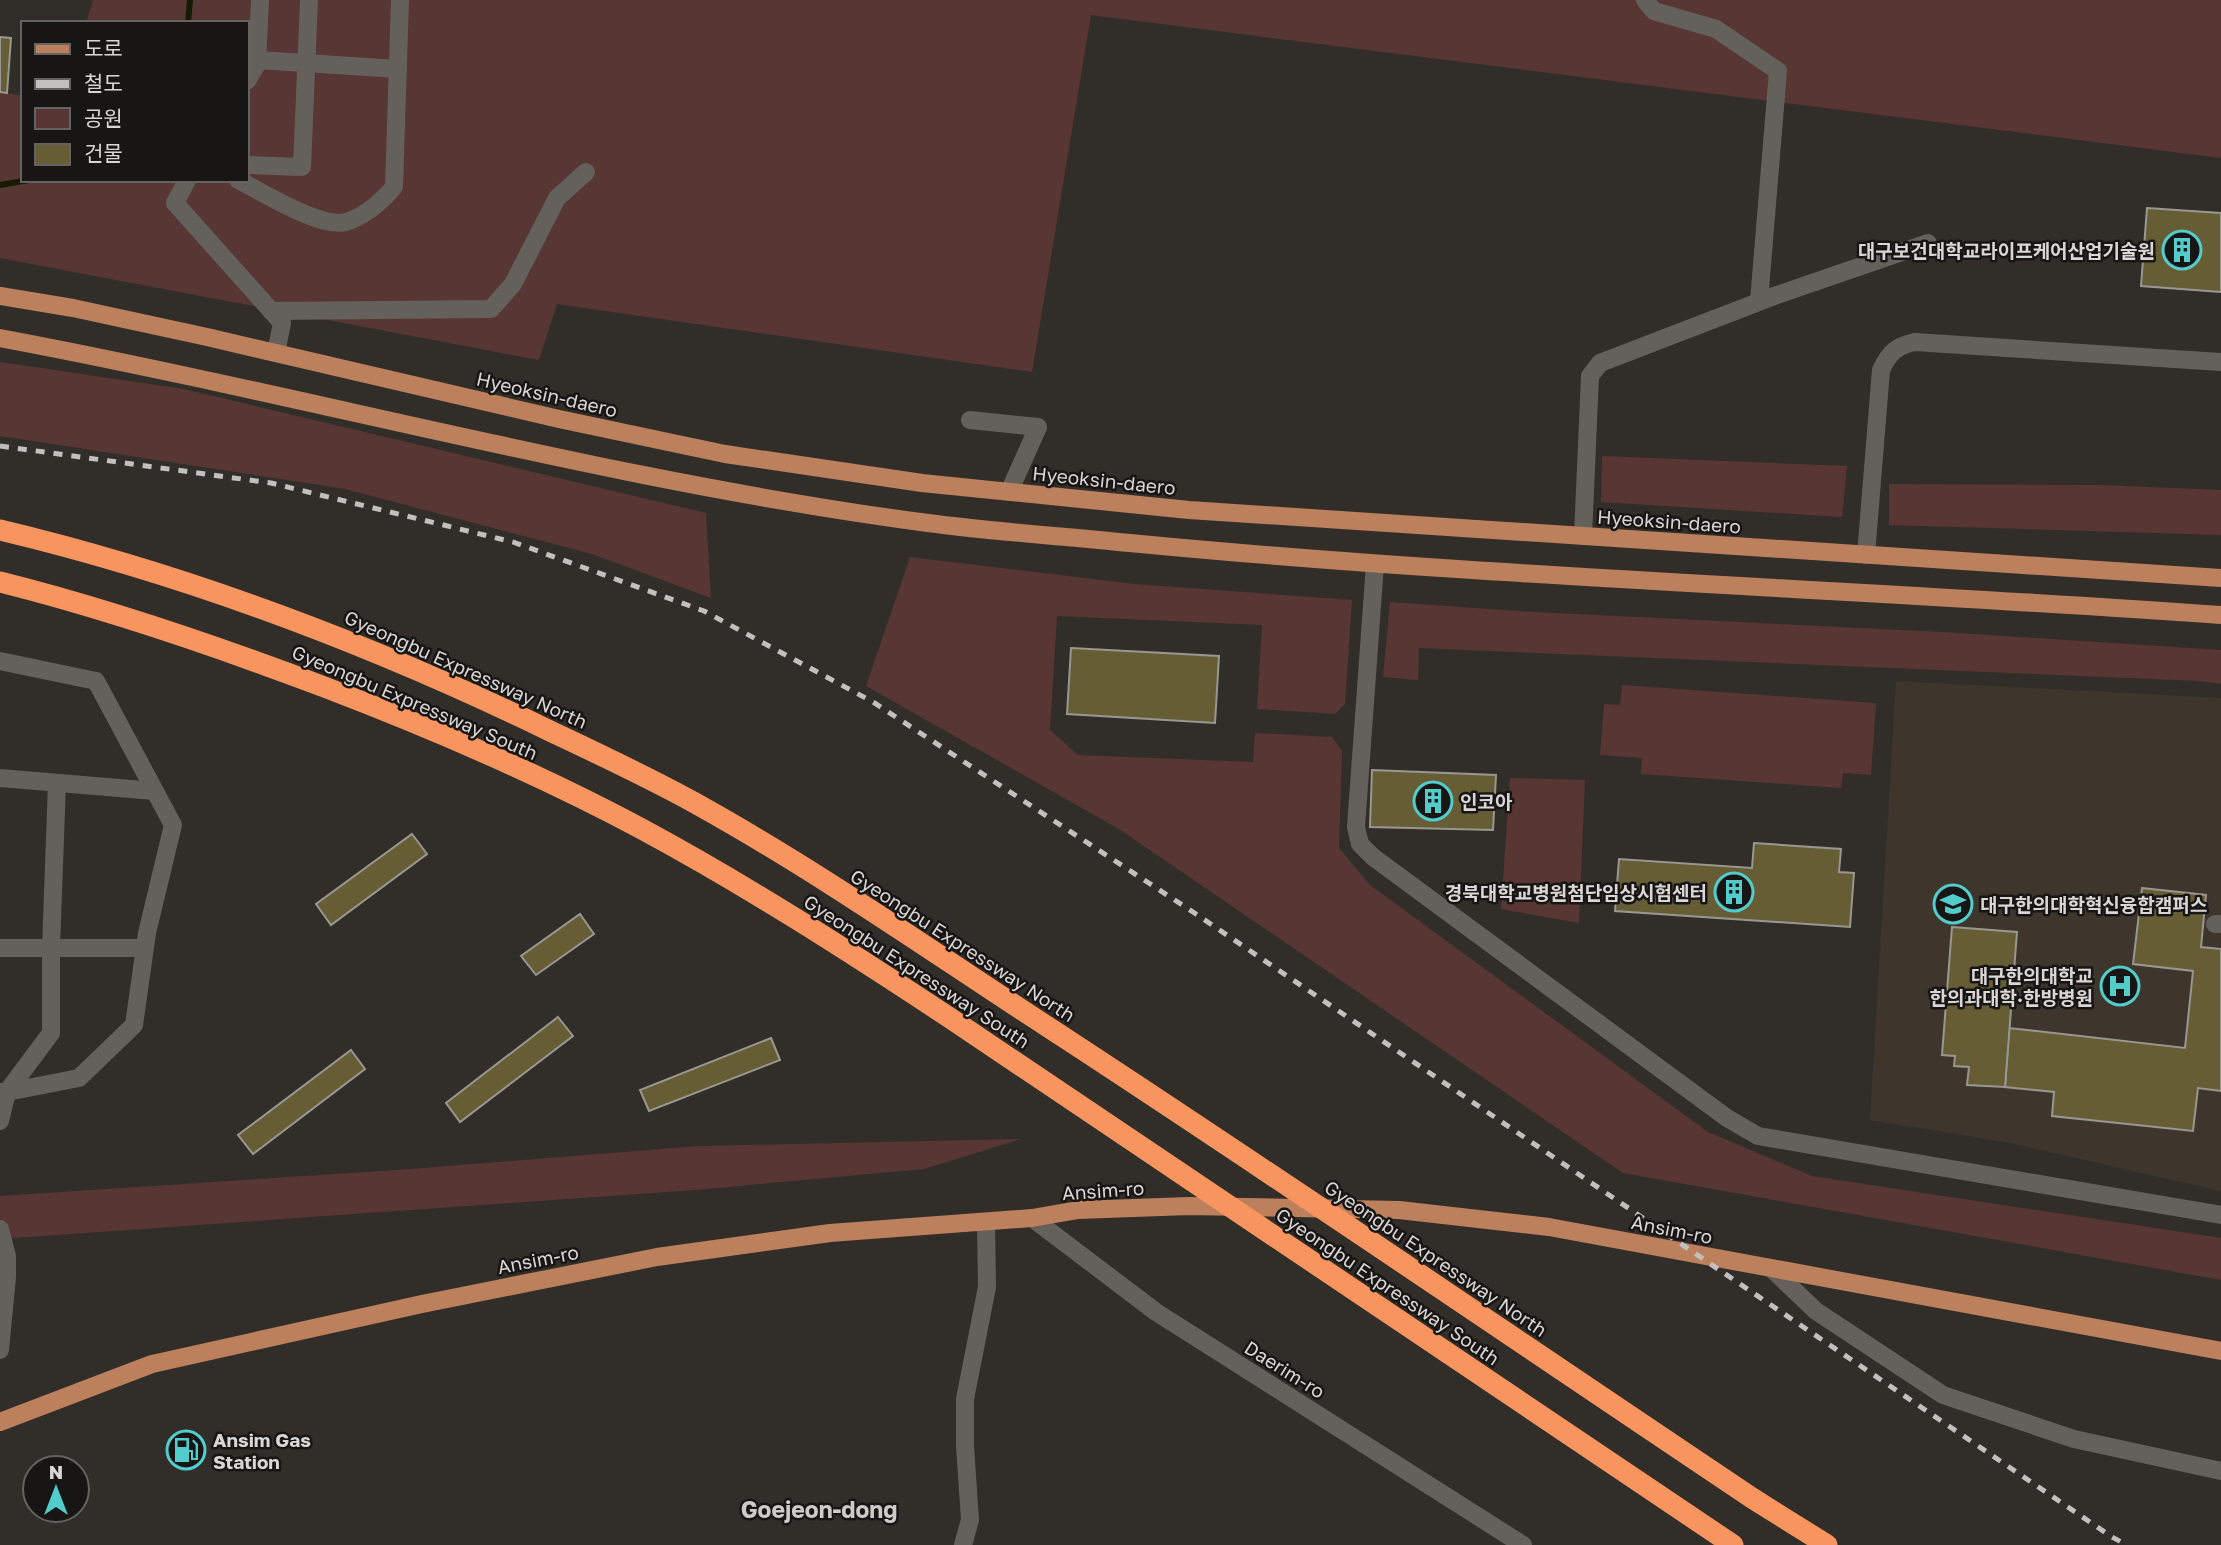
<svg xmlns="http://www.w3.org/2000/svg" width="2221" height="1545" viewBox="0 0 2221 1545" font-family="'Golos Text','Noto Sans KR',sans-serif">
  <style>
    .built { fill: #3e362d }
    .green { fill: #583633 }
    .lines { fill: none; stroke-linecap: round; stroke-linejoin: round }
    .stream { stroke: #151b01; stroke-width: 6 }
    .building { fill: #665d35; stroke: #989791; stroke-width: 2 }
    .minor { stroke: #64605b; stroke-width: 18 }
    .major { stroke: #bd805d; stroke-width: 18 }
    .highway { stroke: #f8955f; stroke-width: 21 }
    .rail { stroke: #c2c0be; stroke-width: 5; stroke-dasharray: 9 9; stroke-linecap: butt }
    .labels { text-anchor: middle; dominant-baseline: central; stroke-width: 5; stroke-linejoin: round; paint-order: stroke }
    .poi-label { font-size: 19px; font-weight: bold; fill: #d9d7d5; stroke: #181615; text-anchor: end }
    .street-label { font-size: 19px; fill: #d9d7d5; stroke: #181615 }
    .quarter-label { font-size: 23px; font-weight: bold; fill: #cecac5; stroke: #181615 }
  </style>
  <rect width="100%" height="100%" fill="#312e2a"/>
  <path class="built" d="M1896 681 2221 698V1191L2010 1143 1870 1120Z"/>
  <g class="green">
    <path d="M93 0H2221V158L1091 15 1032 372 557 304 539 360 0 258V92L23 96V180H247V23H86Z"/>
    <path d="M0 362 184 389 706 513 711 598 592 554 345 489 0 436Z"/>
    <path d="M1602 456 1847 466 1842 517 1601 502Z"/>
    <path d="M1889 484 2101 485 2221 490V535L1889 525Z"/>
    <path d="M910 557 1135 584 1352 600 1345 704 1335 714 1257 709 1262 625 1057 616 1050 730 1078 755 1253 762 1255 733 1332 737 1342 751 1339 848 1370 885 1708 1132 1812 1176 2221 1238V1280L1623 1173 1119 829 866 686Z"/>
    <path d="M1390 602 1535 612 1942 632 2221 650V684L2199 681 1419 648 1418 680 1383 677Z"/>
    <path d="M1622 685 1876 703 1871 775 1843 773 1841 788 1641 774 1642 758 1600 755 1604 704 1620 705Z"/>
    <path d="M1510 778 1585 780 1579 923 1501 909Z"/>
    <path d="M1021 1139 924 1169 695 1190 0 1239V1196L397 1170 699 1146Z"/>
  </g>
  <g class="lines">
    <g class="stream">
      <path d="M188 23 190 0"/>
      <path d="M0 185 29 180"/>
    </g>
  </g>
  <g class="building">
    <path d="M0 37 11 38 7 93 0 92Z"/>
    <path d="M2147 208 2221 213V292L2141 286Z"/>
    <path d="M1071 648 1219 656 1215 723 1067 714Z"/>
    <path d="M1372 770 1496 775 1493 830 1370 827Z"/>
    <path d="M412 834 427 854 331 925 316 904Z"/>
    <path d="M1754 843 1841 849 1839 872 1854 873 1850 927 1615 911 1619 859 1752 868Z"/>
    <path d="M2142 888 2206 895 2201 947 2221 949V1091L2198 1088 2193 1131 2052 1116 2054 1092 2005 1087 2009 1028 2185 1048 2193 971 2133 964Z"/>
    <path d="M580 914 594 934 536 975 521 956Z"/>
    <path d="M1952 927 2017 932 2005 1087 1967 1085 1969 1067 1954 1066 1955 1056 1942 1055Z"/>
    <path d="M558 1017 573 1036 460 1122 446 1103Z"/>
    <path d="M771 1038 780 1060 649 1111 640 1090Z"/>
    <path d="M351 1050 365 1069 253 1154 238 1135Z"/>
  </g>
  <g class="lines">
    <g class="minor">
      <path d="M1645 0 1654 11 1716 29 1778 71 1759 301"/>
      <path d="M258 60 398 69"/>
      <path d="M247 81 257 64 260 0"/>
      <path d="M247 165 302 167 309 0"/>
      <path d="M187 180 175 203 282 323 276 353"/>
      <path d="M238 180C262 192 321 229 346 222 365 216 382 201 394 187L400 0"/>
      <path d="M271 311 491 309 513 284 557 198 586 172"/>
      <path d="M970 420 1038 427 1009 492"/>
      <path d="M1583 536 1590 376 1600 363 1777 295 1928 243"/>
      <path d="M1866 555 1881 370C1889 353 1896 346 1915 342L2221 362"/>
      <path d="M1375 564 1356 827 1360 844 1373 857 1727 1118 1758 1136 2221 1215"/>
      <path d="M0 661 96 681 173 825 147 933 134 1025 79 1078 7 1092"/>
      <path d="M0 778 154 791"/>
      <path d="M2215 924H2221"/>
      <path d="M0 948H145"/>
      <path d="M0 1092H7L0 1121"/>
      <path d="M7 1092 51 1033V948L57 783"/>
      <path d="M1032 1218 1156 1312 1523 1545"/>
      <path d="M0 1229 7 1256V1277L0 1350"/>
      <path d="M1773 1270 1816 1311 1943 1395 2074 1439 2221 1471"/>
      <path d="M963 1545 970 1520 965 1446V1399L987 1287 986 1222"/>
    </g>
    <g class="major">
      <path d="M0 296 73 308 207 337 559 419 725 454 922 483 1189 510 2221 578"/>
      <path d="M0 338C310 396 615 482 928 523 995 532 1063 536 1130 543 1493 578 1858 589 2221 615"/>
      <path d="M0 1422 152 1364 422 1304 657 1257 830 1233 1032 1218 1078 1210 1189 1206 1399 1210 1549 1227 2221 1351"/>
    </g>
    <g class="highway">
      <path d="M0 530C193 576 373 645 550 731 599 754 648 777 695 803 825 875 947 962 1071 1042 1300 1192 1525 1346 1752 1498L1827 1545"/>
      <path d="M0 582C112 610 219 647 327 688 434 729 539 774 640 828 746 885 847 950 947 1016L1733 1545"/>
    </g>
    <path class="rail" d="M0 446 271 483 513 542 704 611 873 702 1196 914 2112 1537 2127 1545"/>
  </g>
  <defs>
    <symbol id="building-ring" viewBox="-11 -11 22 22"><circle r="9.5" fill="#181615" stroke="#52cdcc" stroke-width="1.5"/><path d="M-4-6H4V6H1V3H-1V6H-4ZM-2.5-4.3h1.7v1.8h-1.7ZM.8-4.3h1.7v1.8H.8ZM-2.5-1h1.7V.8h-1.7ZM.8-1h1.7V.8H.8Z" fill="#52cdcc"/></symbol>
    <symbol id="university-ring" viewBox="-11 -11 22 22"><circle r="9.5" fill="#181615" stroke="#52cdcc" stroke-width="1.5"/><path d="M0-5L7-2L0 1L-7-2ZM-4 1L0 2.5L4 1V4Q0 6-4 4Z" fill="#52cdcc"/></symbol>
    <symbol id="hospital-ring" viewBox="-11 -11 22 22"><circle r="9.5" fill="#181615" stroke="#52cdcc" stroke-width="1.5"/><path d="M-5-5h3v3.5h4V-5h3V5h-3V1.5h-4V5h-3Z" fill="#52cdcc"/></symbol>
    <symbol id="fuel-ring" viewBox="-11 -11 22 22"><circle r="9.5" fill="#181615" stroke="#52cdcc" stroke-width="1.5"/><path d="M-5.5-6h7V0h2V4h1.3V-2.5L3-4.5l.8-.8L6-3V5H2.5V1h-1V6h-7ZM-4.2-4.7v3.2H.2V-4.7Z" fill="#52cdcc"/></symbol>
  </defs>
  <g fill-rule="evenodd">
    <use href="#building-ring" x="2160" y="228" width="44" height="44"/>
    <use href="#building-ring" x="1411" y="779" width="44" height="44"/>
    <use href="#building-ring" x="1712" y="870" width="44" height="44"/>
    <use href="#university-ring" x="1931" y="882" width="44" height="44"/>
    <use href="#hospital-ring" x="2098" y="964" width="44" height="44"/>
    <use href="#fuel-ring" x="164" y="1428" width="44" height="44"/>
  </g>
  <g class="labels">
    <g class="poi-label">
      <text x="2155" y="250">대구보건대학교라이프케어산업기술원</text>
      <text x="1460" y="801" text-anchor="start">인코아</text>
      <text x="1707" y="892">경북대학교병원첨단임상시험센터</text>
      <text x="1980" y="904" text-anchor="start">대구한의대학혁신융합캠퍼스</text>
      <text x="2093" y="975">대구한의대학교<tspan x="2093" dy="22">한의과대학·한방병원</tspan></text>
      <text x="213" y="1439" text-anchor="start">Ansim Gas<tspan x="213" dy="22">Station</tspan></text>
    </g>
    <g class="street-label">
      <text transform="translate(547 394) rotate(13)">Hyeoksin-daero</text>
      <text transform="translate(1104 480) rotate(6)">Hyeoksin-daero</text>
      <text transform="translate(1669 521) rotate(4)">Hyeoksin-daero</text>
      <text transform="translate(466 669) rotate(24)">Gyeongbu Expressway North</text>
      <text transform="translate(415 702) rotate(23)">Gyeongbu Expressway South</text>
      <text transform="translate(963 945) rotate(33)">Gyeongbu Expressway North</text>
      <text transform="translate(917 971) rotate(33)">Gyeongbu Expressway South</text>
      <text transform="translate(1103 1190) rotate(-4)">Ansim-ro</text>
      <text transform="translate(1672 1229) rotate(11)">Ansim-ro</text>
      <text transform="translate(1436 1258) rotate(34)">Gyeongbu Expressway North</text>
      <text transform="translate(538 1259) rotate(-11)">Ansim-ro</text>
      <text transform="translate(1388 1286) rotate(34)">Gyeongbu Expressway South</text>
      <text transform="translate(1285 1369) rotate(32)">Daerim-ro</text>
    </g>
    <g class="quarter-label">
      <text x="819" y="1509">Goejeon-dong</text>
    </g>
  </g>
  <rect x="21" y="21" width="228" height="161" fill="#181615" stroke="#656362" stroke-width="2"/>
  <rect x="35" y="44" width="35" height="10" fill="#bd805d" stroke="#656362" stroke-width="2"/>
  <text x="84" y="56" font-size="21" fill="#d9d7d5">도로</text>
  <rect x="35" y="79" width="35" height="10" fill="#c2c0be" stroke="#656362" stroke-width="2"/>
  <text x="84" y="91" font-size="21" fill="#d9d7d5">철도</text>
  <rect x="35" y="108" width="35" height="21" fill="#583633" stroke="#656362" stroke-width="2"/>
  <text x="84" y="126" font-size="21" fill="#d9d7d5">공원</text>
  <rect x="35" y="144" width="35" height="21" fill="#665d35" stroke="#656362" stroke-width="2"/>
  <text x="84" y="161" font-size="21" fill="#d9d7d5">건물</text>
  <g transform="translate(56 1489)"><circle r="33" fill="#181615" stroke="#656362" stroke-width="2"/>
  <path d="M0-5L12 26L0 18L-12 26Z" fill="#52cdcc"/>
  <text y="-10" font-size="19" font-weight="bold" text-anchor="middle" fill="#d9d7d5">N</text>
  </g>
</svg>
